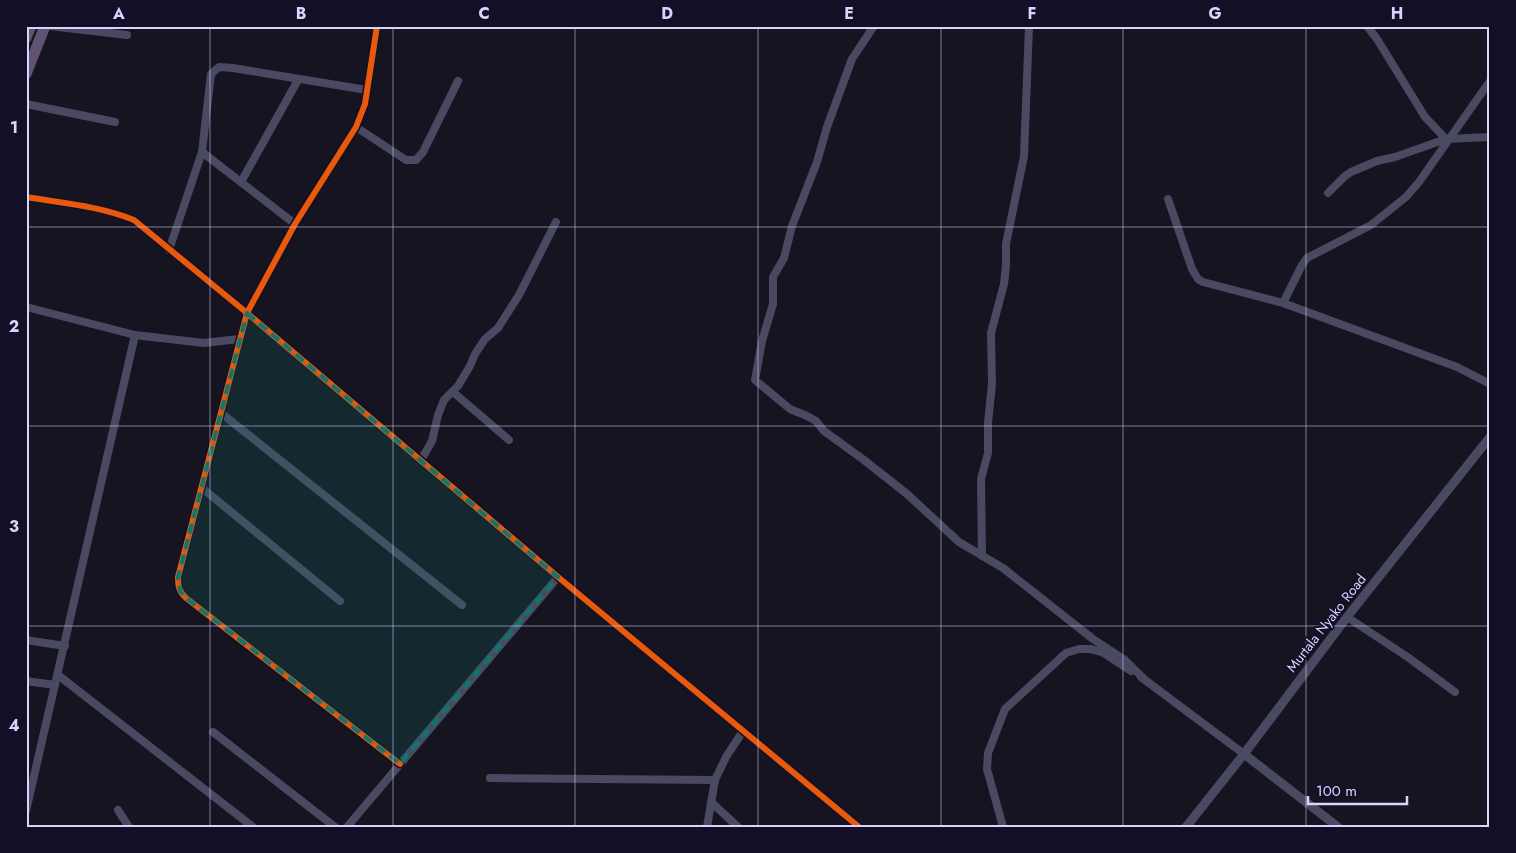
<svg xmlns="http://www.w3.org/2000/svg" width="1516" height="853" viewBox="0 0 1516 853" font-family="Jost,sans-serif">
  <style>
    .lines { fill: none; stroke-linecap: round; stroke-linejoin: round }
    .minor { stroke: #4a4962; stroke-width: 8 }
    .tertiary { stroke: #4a4962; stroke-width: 9 }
    .primary { stroke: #5e5373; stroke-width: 11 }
    .cycleway-casing { stroke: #130f26; stroke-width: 9 }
    .cycleway { stroke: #e8590c; stroke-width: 6 }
    .marked { fill: #0f766e; fill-opacity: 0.2; stroke: #0f766e; stroke-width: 4; stroke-dasharray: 10 6; stroke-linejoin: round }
    .grid { fill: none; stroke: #d9d4ff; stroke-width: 1; stroke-opacity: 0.55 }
    .labels { text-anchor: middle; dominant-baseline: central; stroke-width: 4; stroke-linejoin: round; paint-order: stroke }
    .street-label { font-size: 14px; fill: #d9d4ff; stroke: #130f26 }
    .neatline { fill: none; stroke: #d9d4ff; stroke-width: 2 }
    .grid-label { font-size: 16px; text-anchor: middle; font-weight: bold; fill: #d9d4ff }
  </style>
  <rect width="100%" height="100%" fill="#161421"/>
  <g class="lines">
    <g class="minor">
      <path d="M50 26 127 35"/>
      <path d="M377 26 365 104 356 127 295 224 247 313 178 577C178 587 179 591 186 598L400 764"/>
      <path d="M874 26 852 59 827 127 817 162 792 226 784 258 773 277V304L762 341 755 380 790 409 807 416 816 421 824 431 864 460 907 494 959 542 1003 568 1093 639 1125 660 1144 679"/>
      <path d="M1367 26 1377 39 1425 117 1446 139 1490 137"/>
      <path d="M26 104 115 122"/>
      <path d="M356 127 406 160H416L423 152 458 81"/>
      <path d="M202 152 295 224"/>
      <path d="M241 182 298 80"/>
      <path d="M1328 193 1345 176 1351 172 1377 161 1395 157 1446 139"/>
      <path d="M26 197C62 203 100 206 134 220L247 313 558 577 859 827"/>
      <path d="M1168 199 1192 269 1198 279 1203 282 1283 303 1457 367 1490 384"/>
      <path d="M169 250 202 152 211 74 219 67 233 68 367 90"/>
      <path d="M1283 303 1302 265 1307 258 1371 225 1406 197 1419 182 1490 81"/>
      <path d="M26 307 135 335 204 343 239 339"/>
      <path d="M453 392 509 440"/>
      <path d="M221 413 462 605"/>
      <path d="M421 460 432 441 438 415 444 400 458 386 470 366 475 354 485 339 498 328 519 295 556 222"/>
      <path d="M202 488 340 601"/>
      <path d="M982 556 981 479 988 453V423L992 384 991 333 1004 284 1006 266V244L1024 156 1029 26"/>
      <path d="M1347 617 1409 658 1455 692"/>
      <path d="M26 640 65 646"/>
      <path d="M58 675 253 827"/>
      <path d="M1141 677 1244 754"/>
      <path d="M26 681 55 685"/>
      <path d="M213 732 335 827"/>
      <path d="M490 778 715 780"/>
      <path d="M711 802 738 827"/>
      <path d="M118 810 129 827"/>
      <path d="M26 811 135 335"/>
      <path d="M347 827 558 577"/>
      <path d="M707 827 715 780 726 757 743 731"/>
      <path d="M1003 827 987 769 988 753 1005 709 1066 653 1079 649H1090L1102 652 1131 671"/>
    </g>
    <g class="tertiary">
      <path d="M1244 754 1338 827"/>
      <path d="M1186 827 1244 754 1347 617 1490 437"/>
    </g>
    <g class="primary">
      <path d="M26 38 31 26"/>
      <path d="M26 74 45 26"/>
    </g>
    <defs>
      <g id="cycleway">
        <path d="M377 26 365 104 356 127 295 224 247 313 178 577C178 587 179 591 186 598L400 764"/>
        <path d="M26 197C62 203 100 206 134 220L247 313 558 577 859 827"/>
      </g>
    </defs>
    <use href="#cycleway" class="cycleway-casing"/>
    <use href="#cycleway" class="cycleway"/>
  </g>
  <path class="marked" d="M247 313 558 577 400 764 186 598 180 591 178 577Z"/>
  <path class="grid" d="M210 26V827M393 26V827M575 26V827M758 26V827M941 26V827M1123 26V827M1306 26V827M26 227H1490M26 426H1490M26 626H1490"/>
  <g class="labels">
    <g class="street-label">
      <text transform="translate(1326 623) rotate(-52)">Murtala Nyako Road</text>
    </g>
  </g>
  <rect width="1516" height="853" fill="none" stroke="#130f26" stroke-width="55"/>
  <path d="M1308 796v8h99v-8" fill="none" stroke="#d9d4ff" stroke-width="2.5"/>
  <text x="1316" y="796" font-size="15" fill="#d9d4ff" stroke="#130f26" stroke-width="4" paint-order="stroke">100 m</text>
  <rect x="28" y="28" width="1460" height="798" class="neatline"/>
  <g class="grid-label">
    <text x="119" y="19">A</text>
    <text x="301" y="19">B</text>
    <text x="484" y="19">C</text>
    <text x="667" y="19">D</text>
    <text x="849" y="19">E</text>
    <text x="1032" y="19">F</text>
    <text x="1215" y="19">G</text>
    <text x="1397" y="19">H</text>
    <text x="14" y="133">1</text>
    <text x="14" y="332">2</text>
    <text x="14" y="532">3</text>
    <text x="14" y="731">4</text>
  </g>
</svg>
